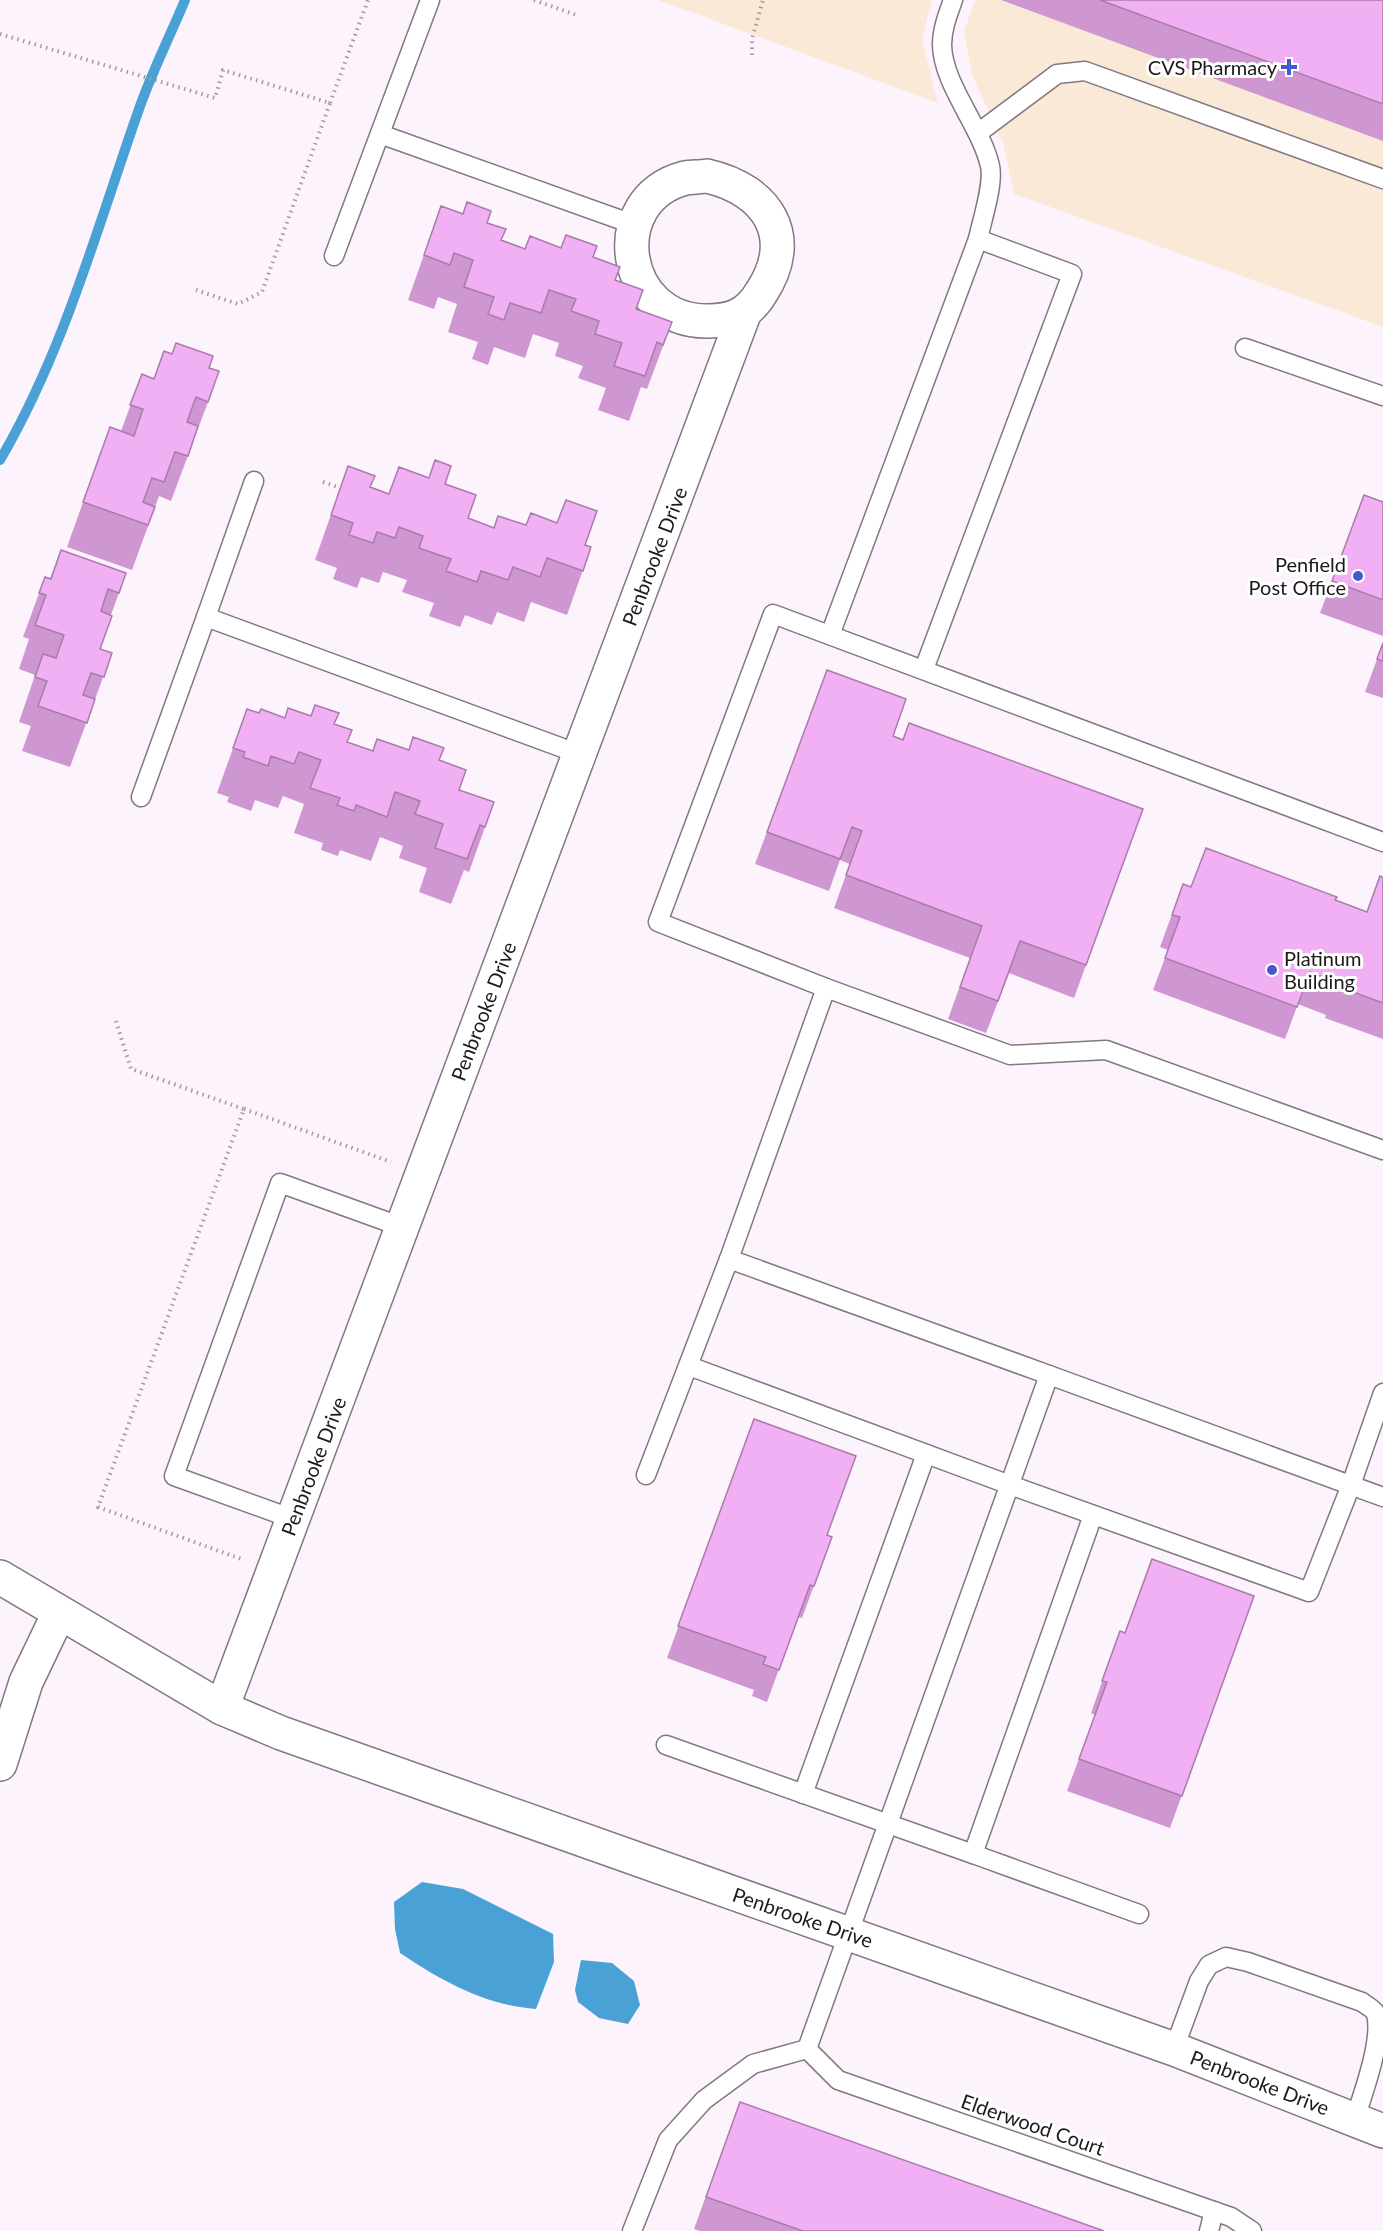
<svg xmlns="http://www.w3.org/2000/svg" width="1383" height="2231" viewBox="0 0 1383 2231" font-family="Lato,sans-serif">
  <style>
    .commercial { fill: #fbe9d8 }
    .water { fill: #49a1d6 }
    .lines { fill: none; stroke-linecap: round; stroke-linejoin: round }
    .stream { stroke: #49a1d6; stroke-width: 10 }
    .service-casing { stroke: #817881; stroke-width: 21 }
    .minor-casing { stroke: #817881; stroke-width: 36 }
    .path { stroke: #a19aa1; stroke-width: 4; stroke-dasharray: 1.5 4.5; stroke-linecap: butt }
    .service { stroke: #fff; stroke-width: 18 }
    .minor { stroke: #fff; stroke-width: 33 }
    .wall { fill: #cf97d1 }
    .building { fill: #f1b0f3; stroke: #a97baa; stroke-width: 1.5 }
    .poi-dot { fill: #4359cd; stroke: #fff; stroke-width: 2 }
    .labels { text-anchor: middle; dominant-baseline: central; stroke-width: 6; stroke-linejoin: round; paint-order: stroke }
    .poi-label { font-size: 20px; fill: #1c191c; stroke: #fff; text-anchor: end }
    .street-label { font-size: 20px; fill: #1c191c; stroke: #fff }
  </style>
  <rect width="100%" height="100%" fill="#fdf3fd"/>
  <g class="commercial">
    <path d="M658 0H932L922 39 938 103Z"/>
    <path d="M975 0H1383V327L1014 194 1003 143 972 75 964 31Z"/>
  </g>
  <g class="water">
    <path d="M422 1882 463 1889 553 1934 554 1962 536 2009C484 2005 442 1981 400 1953L395 1929 394 1902Z"/>
    <path d="M581 1960 612 1963 634 1981 640 2005 628 2024 599 2018 578 2002 575 1990Z"/>
  </g>
  <g class="lines">
    <path class="stream" d="M0 460C64 351 97 228 139 109 152 72 170 36 185 0"/>
    <defs>
      <g id="service">
        <path d="M953 0C948 14 942 29 942 45 943 85 981 126 990 166 994 184 982 220 978 239"/>
        <path d="M978 133 1057 74 1085 71 1383 179"/>
        <path d="M380 134 635 225"/>
        <path d="M334 256 430 0"/>
        <path d="M1245 348 1383 396"/>
        <path d="M254 481 206 617 579 754"/>
        <path d="M830 635 978 239 1072 274 924 669"/>
        <path d="M141 797 206 617"/>
        <path d="M826 988 658 922 773 614 1383 842"/>
        <path d="M689 1366 1010 1485 1309 1592 1351 1485 1383 1393"/>
        <path d="M1049 1375 1383 1497"/>
        <path d="M646 1475 729 1259"/>
        <path d="M293 1519 174 1476 280 1183 402 1227"/>
        <path d="M666 1745 973 1854 1093 1515"/>
        <path d="M803 1794 926 1454"/>
        <path d="M973 1854 1139 1914"/>
        <path d="M807 2049 838 2080 1231 2217 1252 2231"/>
        <path d="M1174 2049 1199 1981 1209 1965 1226 1957 1248 1962 1362 2002C1367 2006 1374 2009 1376 2014 1383 2040 1363 2093 1355 2119"/>
        <path d="M632 2231 668 2140 704 2100 753 2064 807 2049 1049 1375 729 1259 826 988 1010 1055 1106 1050 1383 1150"/>
        <path d="M1209 2231 1214 2211"/>
      </g>
      <g id="minor">
        <path d="M707 176C768 190 798 237 761 293 748 314 733 321 708 321 621 322 602 200 685 178 692 177 700 177 707 176Z"/>
        <path d="M0 1577 222 1708 281 1733 1174 2049 1383 2131"/>
        <path d="M222 1708 744 314"/>
        <path d="M0 1764 26 1682 59 1613"/>
      </g>
    </defs>
    <use href="#service" class="service-casing"/>
    <use href="#minor" class="minor-casing"/>
    <g class="path">
      <path d="M534 0 576 15"/>
      <path d="M0 34 215 98 223 70 330 103 262 292 238 304 196 290"/>
      <path d="M752 55V39L763 0"/>
      <path d="M330 103 368 0"/>
      <path d="M323 482 343 489"/>
      <path d="M116 1021 131 1069 244 1109 98 1507 241 1559"/>
      <path d="M244 1109 391 1162"/>
    </g>
    <use href="#service" class="service"/>
    <use href="#minor" class="minor"/>
  </g>
  <g class="wall">
    <path d="M1001 0H1383V141Z"/>
    <path d="M441 206 487 223 502 240 525 249 561 248 593 257 615 280 636 309 672 322 647 389 641 387 629 421 598 410 606 388 578 378 583 366 555 356 559 343 533 334 525 358 494 347 488 365 472 359 478 342 448 332 457 304 438 297 434 309 408 300Z"/>
    <path d="M164 351 209 368 208 402 171 501 159 496 132 570 67 547 110 427 121 431 142 374 154 379Z"/>
    <path d="M348 466 371 487 389 494 445 484 468 518 494 528 585 545 591 547 567 615 531 602 524 622 497 612 492 625 465 615 460 627 429 616 434 603 402 592 407 580 383 572 379 583 361 577 357 588 333 579 337 568 315 560Z"/>
    <path d="M1364 495 1383 502V636L1320 613Z"/>
    <path d="M61 550 126 573 111 615 100 649 112 653 70 767 22 751 31 726 19 722 35 675 19 669 29 639 23 637 45 577 50 579Z"/>
    <path d="M1383 643V698L1365 692Z"/>
    <path d="M827 670 893 736 1143 809 1074 998 1009 973 986 1033 948 1019 970 958 834 908 850 864 840 860 829 891 755 864Z"/>
    <path d="M247 709 259 713 285 718 335 724 347 742 373 751 439 760 459 790 494 802 469 872 464 870 451 904 419 892 427 868 399 858 403 846 380 837 371 861 340 850 338 856 321 850 323 843 294 833 304 804 283 796 278 808 255 800 251 811 227 802 229 797 217 793Z"/>
    <path d="M1383 878V1039L1325 1018 1326 1015 1298 1004 1285 1039 1153 990 1168 950 1160 947 1183 884 1191 887 1336 900 1367 912Z"/>
    <path d="M754 1419 827 1535 832 1537 802 1618 798 1617 767 1702 752 1696 754 1690 667 1658Z"/>
    <path d="M1254 1596 1170 1828 1067 1791 1095 1715 1091 1713 1120 1631 1125 1633Z"/>
    <path d="M740 2102 1104 2231H700L694 2229Z"/>
  </g>
  <g class="building">
    <path d="M1100 0H1383V104Z"/>
    <path d="M467 202 491 211 487 223 506 229 501 240 525 249 530 236 561 248 566 235 597 246 593 257 620 267 615 280 643 290 636 309 672 322 663 345 657 342 645 376 614 366 622 343 595 334 599 321 571 311 576 299 549 290 541 313 510 303 504 320 488 314 494 297 464 287 473 260 454 253 450 265 424 255 441 206 463 214Z"/>
    <path d="M176 343 213 356 209 368 219 371 208 402 196 397 187 422 198 426 188 456 175 452 164 482 152 478 143 502 155 507 148 525 83 502 110 427 134 436 143 409 130 405 142 374 154 379 164 351 172 354Z"/>
    <path d="M435 460 451 466 445 484 476 495 468 518 494 528 498 516 526 525 531 513 557 523 566 500 597 511 585 545 591 547 583 571 547 558 540 577 513 567 508 580 481 571 477 582 446 571 451 559 419 548 423 536 399 527 395 538 377 532 373 543 349 535 353 523 331 515 348 466 375 476 370 487 389 494 399 467 429 478Z"/>
    <path d="M1364 495 1383 502V600L1332 581Z"/>
    <path d="M61 550 126 573 119 593 108 589 101 611 112 616 100 649 112 653 104 677 91 673 83 695 95 699 87 723 38 706 47 681 35 677 43 654 56 658 64 635 35 625 46 595 39 593 45 577 51 579Z"/>
    <path d="M1383 643V661L1377 659Z"/>
    <path d="M827 670 906 699 893 736 903 740 909 723 1143 809 1086 965 1020 941 998 1001 960 987 982 926 846 875 862 831 852 827 840 859 767 832Z"/>
    <path d="M315 705 339 713 334 724 352 730 347 742 373 751 377 739 409 750 413 737 444 748 439 760 466 770 459 790 494 802 485 827 480 825 467 859 435 848 443 824 415 814 420 801 395 792 387 817 356 805 354 811 337 805 340 798 310 788 321 760 299 752 294 764 271 756 268 766 243 757 245 752 233 748 247 709 259 713 261 709 285 718 288 708 311 716Z"/>
    <path d="M1206 848 1337 897 1335 900 1367 912 1380 876 1383 878V1003L1337 986 1338 983 1310 972 1297 1007 1165 958 1180 917 1172 915 1183 884 1191 887Z"/>
    <path d="M754 1419 856 1456 827 1535 832 1537 814 1586 810 1585 779 1670 763 1664 766 1657 678 1626Z"/>
    <path d="M1152 1559 1254 1596 1182 1796 1079 1759 1107 1682 1102 1681 1120 1631 1125 1633Z"/>
    <path d="M740 2102 1104 2231H803L706 2197Z"/>
  </g>
  <g class="poi-dot">
    <path d="M1286 58h6v6h6v6h-6v6h-6v-6h-6v-6h6z"/>
    <circle cx="1358" cy="576" r="6"/>
    <circle cx="1272" cy="970" r="6"/>
  </g>
  <g class="labels">
    <g class="poi-label">
      <text x="1277" y="67">CVS Pharmacy</text>
      <text x="1346" y="564">Penfield<tspan x="1346" dy="23">Post Office</tspan></text>
      <text x="1284" y="958" text-anchor="start">Platinum<tspan x="1284" dy="23">Building</tspan></text>
    </g>
    <g class="street-label">
      <text transform="translate(654 556) rotate(-69)">Penbrooke Drive</text>
      <text transform="translate(483 1011) rotate(-69)">Penbrooke Drive</text>
      <text transform="translate(313 1466) rotate(-69)">Penbrooke Drive</text>
      <text transform="translate(803 1917) rotate(19)">Penbrooke Drive</text>
      <text transform="translate(1260 2082) rotate(21)">Penbrooke Drive</text>
      <text transform="translate(1033 2124) rotate(19)">Elderwood Court</text>
    </g>
  </g>
</svg>
